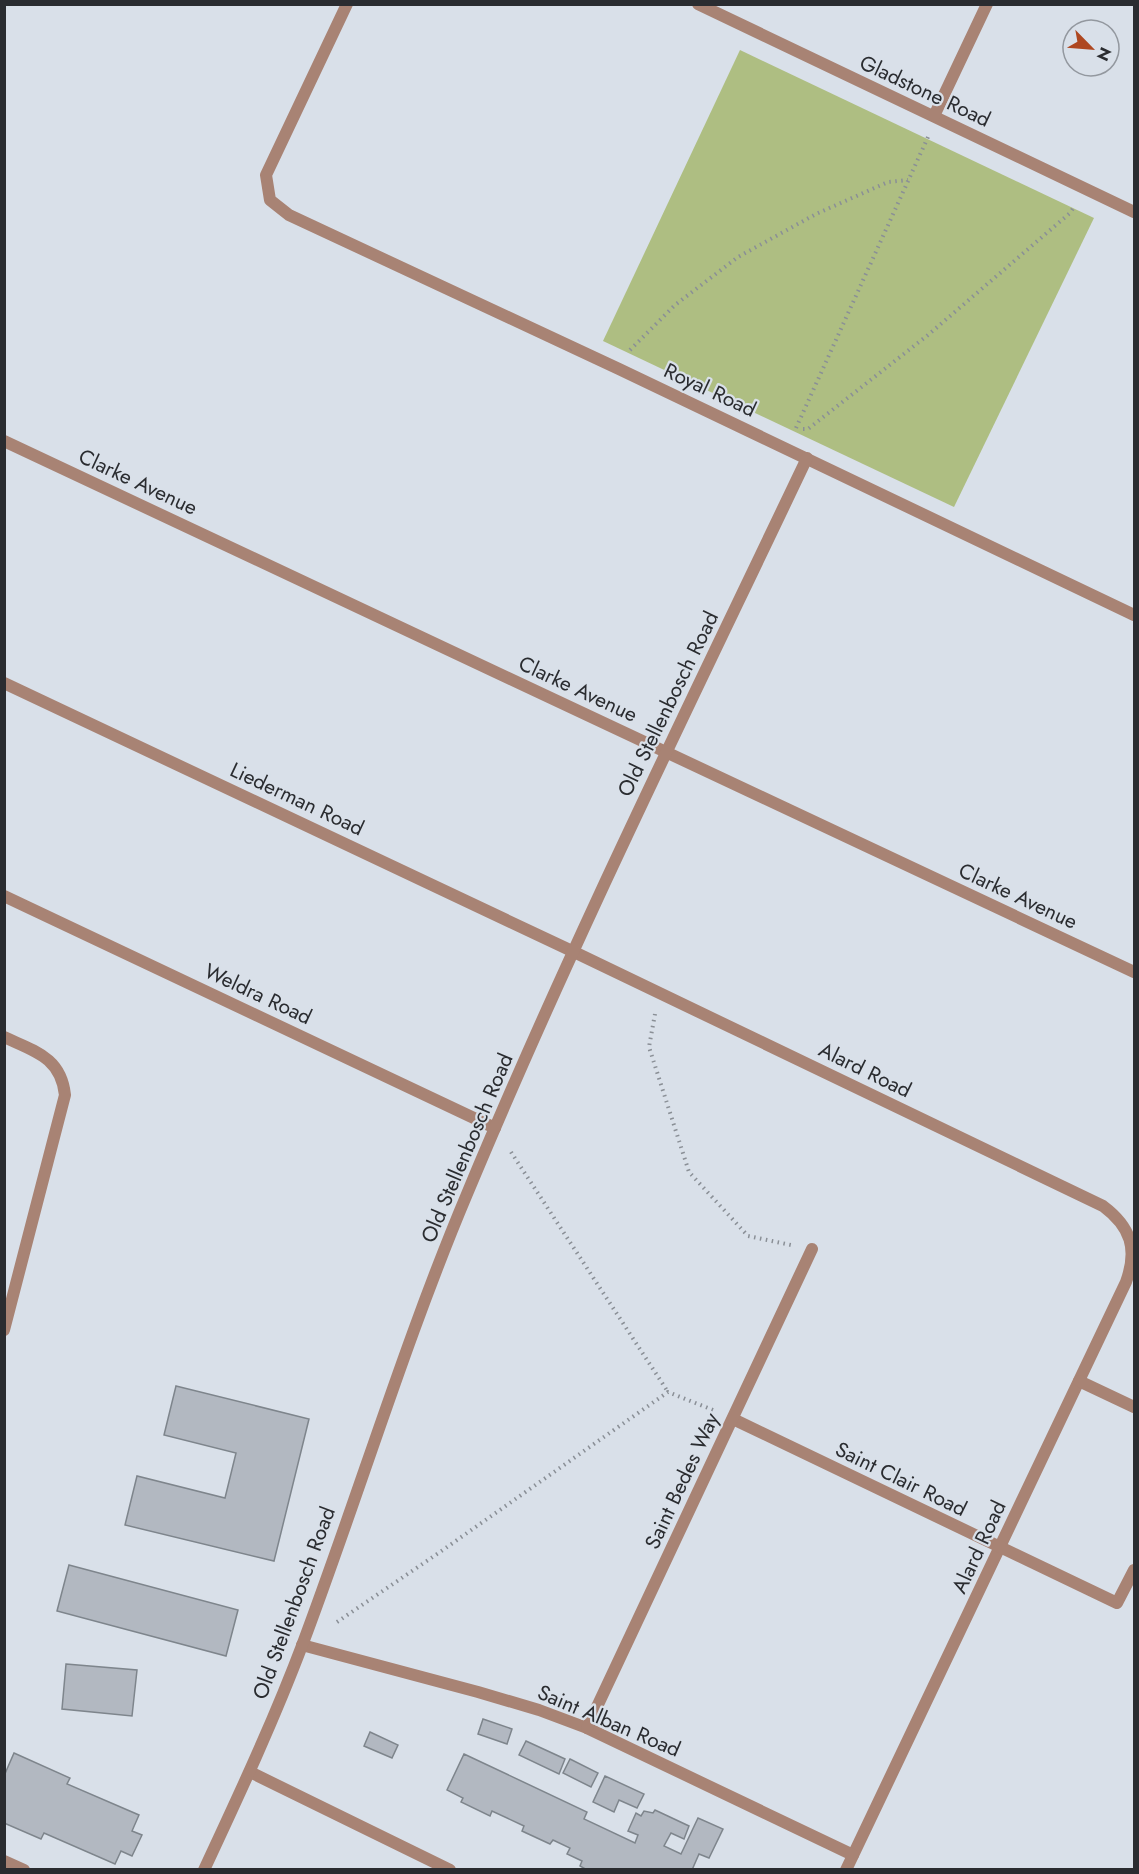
<svg xmlns="http://www.w3.org/2000/svg" width="1139" height="1874" viewBox="0 0 1139 1874" font-family="Jost,sans-serif">
  <style>
    .park { fill: #aebe82 }
    .building { fill: #b2b8c1; stroke: #7e858c; stroke-width: 1.5 }
    .lines { fill: none; stroke-linecap: round; stroke-linejoin: round }
    .path { stroke: #8a8f96; stroke-width: 4; stroke-dasharray: 1.5 4.5; stroke-linecap: butt }
    .service { stroke: #a88374; stroke-width: 12 }
    .minor { stroke: #a88374; stroke-width: 12 }
    .labels { text-anchor: middle; dominant-baseline: central; stroke-width: 4.5; stroke-linejoin: round; paint-order: stroke }
    .street-label { font-size: 21px; fill: #2a2c30; stroke: #d9e0e9 }
  </style>
  <rect width="100%" height="100%" fill="#d9e0e9"/>
  <path class="park" d="M740 50 1094 218 954 507 603 341Z"/>
  <g class="building">
    <path d="M176 1386 309 1419 274 1561 125 1525 137 1476 225 1498 236 1453 164 1435Z"/>
    <path d="M69 1565 238 1610 226 1656 57 1611Z"/>
    <path d="M66 1664 137 1670 132 1716 62 1709Z"/>
    <path d="M483 1719 512 1729 507 1744 478 1734Z"/>
    <path d="M370 1732 398 1745 392 1758 364 1746Z"/>
    <path d="M526 1741 565 1759 559 1774 519 1755Z"/>
    <path d="M14 1753 70 1778 67 1784 139 1815 132 1831 142 1835 132 1856 121 1851 115 1864 44 1833 41 1839 4 1823V1776Z"/>
    <path d="M464 1754 587 1812 584 1819 635 1843 638 1835 628 1831 636 1813 641 1816 644 1811 653 1813 655 1810 689 1826 684 1839 671 1833 664 1846 681 1854 698 1818 723 1829 709 1858 699 1854 692 1870H587L580 1866 582 1861 567 1854 570 1848 553 1840 550 1844 522 1831 524 1826 492 1811 490 1816 461 1802 463 1798 447 1790Z"/>
    <path d="M570 1759 598 1773 591 1787 563 1773Z"/>
    <path d="M605 1776 644 1794 637 1808 619 1800 614 1812 593 1802Z"/>
  </g>
  <g class="lines">
    <g class="path">
      <path d="M630 350 675 305 738 257 816 214 888 182 908 180"/>
      <path d="M796 428 928 137"/>
      <path d="M803 429H808L928 335 1070 213 1074 207"/>
      <path d="M655 1014 649 1047 689 1172 748 1236 791 1245"/>
      <path d="M511 1152 668 1392"/>
      <path d="M337 1622 440 1552 668 1392 713 1410"/>
    </g>
    <g class="service">
      <path d="M250 1772 450 1870"/>
      <path d="M4 1861 24 1870"/>
    </g>
    <g class="minor">
      <path d="M347 4 266 175 270 200 289 215 619 369 1134 615"/>
      <path d="M698 4 1134 212"/>
      <path d="M934 116 987 4"/>
      <path d="M4 441 1134 972"/>
      <path d="M4 683 572 951 1103 1206C1131 1227 1138 1249 1126 1282L846 1870"/>
      <path d="M4 896 495 1128"/>
      <path d="M4 1037C34 1051 61 1057 65 1095L4 1330"/>
      <path d="M1079 1381 1134 1407"/>
      <path d="M733 1419 1117 1603 1134 1570"/>
      <path d="M302 1645 478 1692 539 1710 587 1728 853 1855"/>
      <path d="M587 1728 812 1249"/>
      <path d="M204 1870C239 1795 274 1720 303 1643 359 1494 405 1341 467 1194 571 944 691 702 807 458"/>
    </g>
  </g>
  <g class="labels">
    <g class="street-label">
      <text transform="translate(925 91) rotate(25)">Gladstone Road</text>
      <text transform="translate(710 390) rotate(25)">Royal Road</text>
      <text transform="translate(138 482) rotate(25)">Clarke Avenue</text>
      <text transform="translate(578 689) rotate(25)">Clarke Avenue</text>
      <text transform="translate(668 704) rotate(-64)">Old Stellenbosch Road</text>
      <text transform="translate(297 799) rotate(25)">Liederman Road</text>
      <text transform="translate(1018 896) rotate(25)">Clarke Avenue</text>
      <text transform="translate(258 994) rotate(25)">Weldra Road</text>
      <text transform="translate(865 1070) rotate(26)">Alard Road</text>
      <text transform="translate(467 1148) rotate(-67)">Old Stellenbosch Road</text>
      <text transform="translate(901 1479) rotate(26)">Saint Clair Road</text>
      <text transform="translate(682 1481) rotate(-65)">Saint Bedes Way</text>
      <text transform="translate(979 1547) rotate(-65)">Alard Road</text>
      <text transform="translate(294 1603) rotate(-70)">Old Stellenbosch Road</text>
      <text transform="translate(609 1721) rotate(23)">Saint Alban Road</text>
    </g>
  </g>
  <rect width="1139" height="1874" fill="none" stroke="#2a2c30" stroke-width="12"/>
  <g transform="translate(1091 48) rotate(115)"><circle r="28" fill="#d9e0e9" stroke="#93989f" stroke-width="1.5"/>
  <path d="M0-4.5L10 22L0 15L-10 22Z" fill="#ae4720"/>
  <text y="-9" font-size="16" font-weight="bold" text-anchor="middle" fill="#2a2c30">N</text>
  </g>
</svg>
